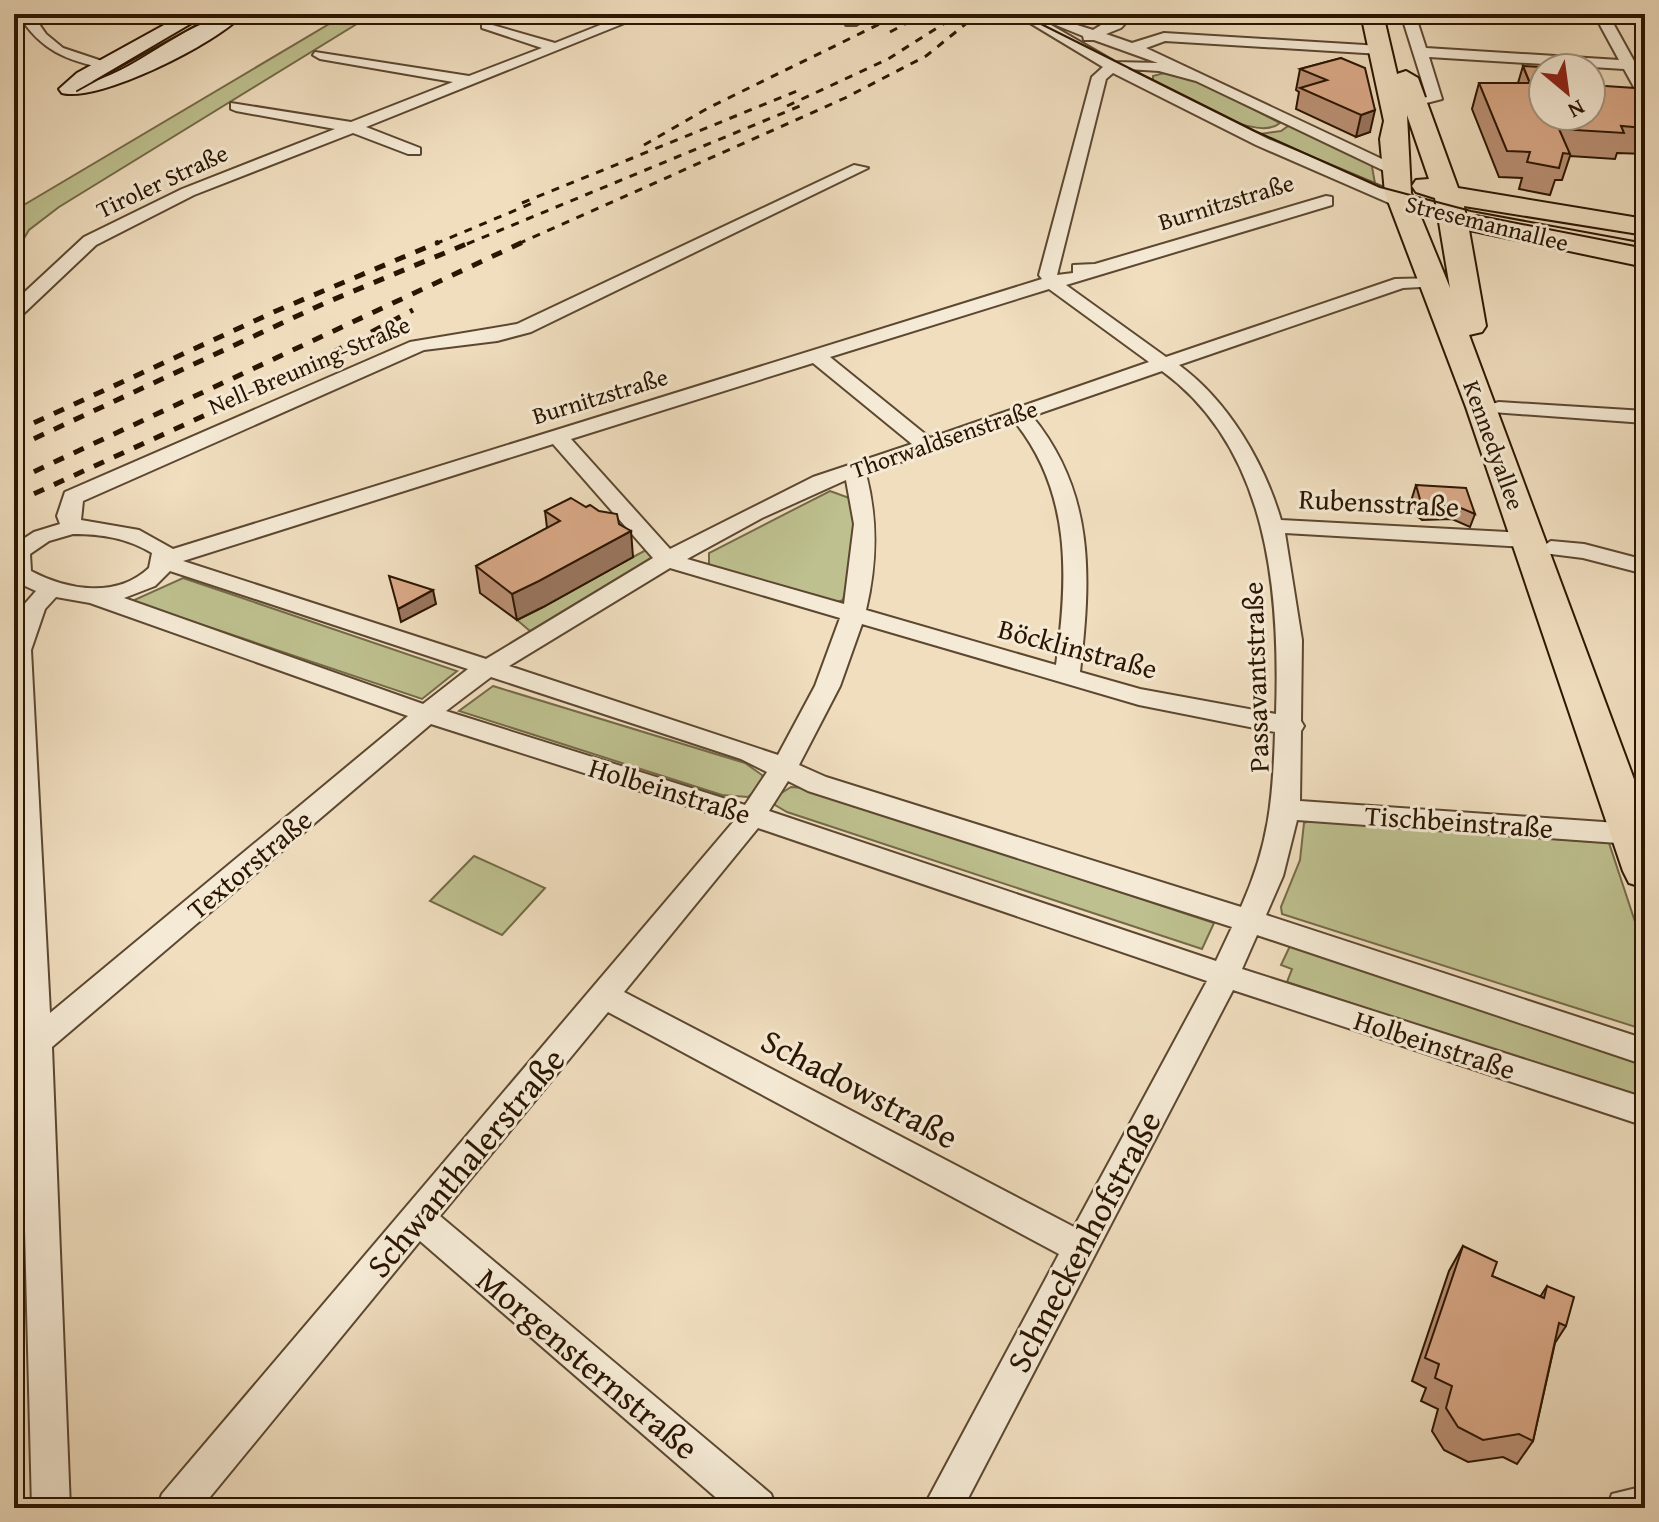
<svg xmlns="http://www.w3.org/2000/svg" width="1659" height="1522" viewBox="0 0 1659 1522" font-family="'Gentium Book Plus',serif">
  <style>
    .green { fill: #bec08f; stroke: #746a48; stroke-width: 2 }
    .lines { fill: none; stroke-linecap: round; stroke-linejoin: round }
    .street-casing { stroke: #5c4730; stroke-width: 4 }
    .secondary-casing { stroke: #2b1501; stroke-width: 4 }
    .primary-casing { stroke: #2b1501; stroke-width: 4 }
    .street { fill: #f5ead5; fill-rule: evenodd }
    .secondary { fill: #f5ead5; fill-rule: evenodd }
    .primary { fill: #f0debf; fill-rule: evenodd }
    .tram { stroke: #2b1501; stroke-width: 2 }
    .rail-far1 { stroke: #2b1501; stroke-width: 3; stroke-dasharray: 8 8; stroke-linecap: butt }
    .rail { stroke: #2b1501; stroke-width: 5; stroke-dasharray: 11 11; stroke-linecap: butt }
    .wall { fill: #bb9175; stroke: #2b1501; stroke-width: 2 }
    .shaded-wall { fill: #99765f; stroke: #2b1501; stroke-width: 2 }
    .building { fill: #daa988; stroke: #2b1501; stroke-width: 2 }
    .labels { text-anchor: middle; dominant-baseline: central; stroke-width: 6; stroke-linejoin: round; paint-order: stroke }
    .far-street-label { font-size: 24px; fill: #2b1501; stroke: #f5ead5 }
    .street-label { font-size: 28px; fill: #2b1501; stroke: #f5ead5 }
    .near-street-label { font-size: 34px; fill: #2b1501; stroke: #f5ead5 }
  </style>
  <rect width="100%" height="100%" fill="#f0debf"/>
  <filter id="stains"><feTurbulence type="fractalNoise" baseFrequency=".0025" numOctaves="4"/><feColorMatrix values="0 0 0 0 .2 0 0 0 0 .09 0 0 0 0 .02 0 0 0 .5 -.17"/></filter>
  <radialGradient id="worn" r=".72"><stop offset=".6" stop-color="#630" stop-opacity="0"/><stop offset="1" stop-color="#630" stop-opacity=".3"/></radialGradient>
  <g class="green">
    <path d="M346 14H373L59 207 29 230 14 255 17 209Z"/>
    <path d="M1164 73 1195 79 1280 123C1256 144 1179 95 1153 83V76Z"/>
    <path d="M1291 124 1371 161 1376 189 1253 135 1281 131Z"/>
    <path d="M830 491 852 499C859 534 852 566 843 600L838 602 709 565V553Z"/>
    <path d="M646 550 654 556 530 631 517 620Z"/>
    <path d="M183 578 457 671 422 699 132 601Z"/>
    <path d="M493 686 745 763 762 775 764 783 748 797 722 795 459 711Z"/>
    <path d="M791 787 804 788 1214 923 1202 949 787 812 775 805V797Z"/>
    <path d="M1308 821 1609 843 1645 952V1030L1282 914 1281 907 1300 860 1304 823Z"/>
    <path d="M474 856 545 888 502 935 430 901Z"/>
    <path d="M1290 946 1645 1063V1101L1287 982 1292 969 1281 965Z"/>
  </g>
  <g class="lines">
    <defs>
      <g id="street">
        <path d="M18 14H32L46 34 63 48 114 65 107 69C66 60 41 51 18 14Z"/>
        <path d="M628 14H647L366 127 420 148V154H408L353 133 194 195 96 245 21 316 14 318V302L84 237 182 189 335 129 236 111 231 109V103L351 122 453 82 320 59 313 55 315 52 469 76 542 48 482 28V22L555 43Z"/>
        <path d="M856 14H873L856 25H846V19Z"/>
        <path d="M1015 14H1032L1115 62 1158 63 1094 40H1084L1083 36 1051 23 1058 19 1093 30 1119 14H1134L1121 28 1106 34 1132 43 1164 33 1381 46 1388 50 1381 54 1165 41 1146 48 1401 168V174L1395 176 1196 81 1159 71 1128 69 1268 139 1408 198V206H1396L1256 145 1113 73 1106 79 1057 275 1073 273V265L1095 264 1326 196 1332 197V205L1066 285 1166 357 1395 279 1439 278V286L1403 288 1179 365C1228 401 1264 462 1281 520L1528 533 1539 540 1528 547 1285 533 1302 640 1301 721 1304 726 1301 731 1300 801 1632 824 1642 827 1645 835 1642 841 1632 844 1297 820 1283 876 1266 915 1645 1039V1065L1257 935 1242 969 1645 1098V1126L1233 990 963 1508H923L1059 1254 608 1012 440 1216 771 1494 776 1508H728L420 1241 201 1508H157L162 1494 734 821 431 724 52 1047 70 1508H32L21 1071 14 1074V1043L20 1037 14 853V630L22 607 36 591 14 581V545L34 532 60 524 57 516 65 492 410 342 517 324 854 165 868 168 531 332 497 341 424 350 83 501 81 520 139 530 173 549 1042 279 1039 275 1092 77 1103 67ZM1049 289 1149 362 930 438 830 357ZM813 363 912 444 813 477 670 549 571 439ZM1162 371C1269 449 1280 592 1276 714L1140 689 1080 672C1091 577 1095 493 1032 416ZM1015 422C1072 493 1068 579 1056 665L866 610C877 563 878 520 866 474ZM553 444 653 558 486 659 183 561ZM846 480 854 524 844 604 687 559 762 518ZM73 534C102 534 127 538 152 553L149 568C116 599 67 590 31 571L30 554 49 541ZM670 568 840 618 815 686 778 755 509 666ZM170 571 468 669 423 704 124 598 155 586ZM56 597 90 603 408 716 50 1013 31 650 45 609ZM862 624 1139 705 1275 732C1273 799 1269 845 1241 907L826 777 799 765 840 686ZM491 677 741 759 767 772 745 805 446 711ZM788 781 808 791 1232 927 1216 961 769 811ZM758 828 1207 981 1074 1227 624 992Z"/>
        <path d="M1401 14H1415L1426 48 1619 60 1594 14H1608L1634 61 1645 62V70H1639L1645 82V99L1640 98 1624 69 1429 57 1442 99 1411 107V101L1427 97Z"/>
        <path d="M1499 402 1645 411V423L1492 412 1489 408 1492 404Z"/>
        <path d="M1551 541 1584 544 1645 560V574L1583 558 1543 553 1540 548Z"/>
        <path d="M1645 1486V1508H1607L1612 1494Z"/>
      </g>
      <path id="secondary" d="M184 14H207L91 82C143 68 192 14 243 14 219 42 99 103 62 93L59 89 77 73Z"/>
      <path id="primary" d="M1361 14H1383L1397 74 1406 71 1418 78 1458 188 1645 219V235L1464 206 1466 218 1476 216 1645 249V267L1469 230 1486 326 1482 332 1469 335 1645 809V888L1629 883 1623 871 1466 407 1385 193 1380 139 1384 121ZM1407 115 1429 179 1416 180 1412 186 1416 192 1435 198 1450 288 1411 193Z"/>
    </defs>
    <use href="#street" class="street-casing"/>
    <use href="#secondary" class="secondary-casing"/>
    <use href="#primary" class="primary-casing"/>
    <use href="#street" class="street"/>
    <use href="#secondary" class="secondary"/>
    <use href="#primary" class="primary"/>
    <g class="tram">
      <path d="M1021 14 1255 131 1380 187 1471 211 1645 243"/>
      <path d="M1645 74 1637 84 1645 101"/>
      <path d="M77 91 216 14"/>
    </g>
    <g class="rail-far1">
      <path d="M890 32 924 14"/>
      <path d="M787 106 888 59 959 14"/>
      <path d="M644 145 708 108 900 14"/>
      <path d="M522 203 797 91"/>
      <path d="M435 244 535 202"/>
      <path d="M467 244 800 106"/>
      <path d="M518 244 845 98 926 56 978 14"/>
    </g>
    <g class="rail">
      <path d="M14 432 276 311 439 242"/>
      <path d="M14 448 325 303 471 242"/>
      <path d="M14 481 523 242"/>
      <path d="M14 503 273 384 413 310"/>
    </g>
  </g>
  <g class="wall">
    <path d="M1341 58 1370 132 1356 137 1296 109 1299 92 1296 90 1300 69Z"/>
    <path d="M1523 66 1543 116 1645 107V154L1617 153 1615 159 1570 156 1562 180H1555L1550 195 1519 189 1522 178 1499 177 1472 109 1479 83H1518Z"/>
    <path d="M1416 485 1475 514 1470 527 1452 519 1422 520 1417 516 1412 498Z"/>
    <path d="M586 507 619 524 633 557 543 607 517 620 480 593 476 566 547 528 545 511Z"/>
    <path d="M1463 1246 1492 1276 1540 1297 1547 1286 1566 1326 1555 1343 1533 1441 1517 1464 1503 1457 1468 1462 1444 1450 1432 1431 1438 1409 1421 1401 1426 1388 1412 1381 1449 1271Z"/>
  </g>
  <g class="shaded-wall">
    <path d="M1375 110 1370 132 1356 137 1361 115Z"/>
    <path d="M631 531 633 557 543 607 517 620 512 594Z"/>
    <path d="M433 590 436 604 401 622 398 609Z"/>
  </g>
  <g class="building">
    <path d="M1341 58 1365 68 1375 110 1361 115 1300 88 1327 80 1300 69Z"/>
    <path d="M1523 66 1556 68H1543V116H1591V85L1635 88 1645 107V128L1621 126 1624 133 1559 129 1570 154 1563 153 1559 168 1527 162 1530 152 1507 151 1479 83H1530Z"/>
    <path d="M1416 485 1466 488 1475 514 1456 506H1427L1421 503Z"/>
    <path d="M571 498 586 507 590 505 599 511 617 514 619 524 631 531 539 581 512 594 476 566 560 521 545 511Z"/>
    <path d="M389 576 433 590 398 609Z"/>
    <path d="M1463 1246 1497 1262 1492 1276 1544 1298 1547 1286 1574 1297 1566 1326 1559 1323 1533 1441 1519 1434 1483 1440 1458 1427 1446 1408 1452 1386 1435 1378 1439 1364 1425 1358Z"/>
  </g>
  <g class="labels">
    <g class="far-street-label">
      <text transform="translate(162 181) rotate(-25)">Tiroler Straße</text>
      <text transform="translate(1226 202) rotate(-17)">Burnitzstraße</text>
      <text transform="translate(1487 223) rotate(14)">Stresemannallee</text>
      <text transform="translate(309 365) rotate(-23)">Nell-Breuning-Straße</text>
      <text transform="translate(600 396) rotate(-17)">Burnitzstraße</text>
      <text transform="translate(944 439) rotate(-19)">Thorwaldsenstraße</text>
      <text transform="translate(1494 445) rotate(70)">Kennedyallee</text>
    </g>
    <g class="street-label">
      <text transform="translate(1379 502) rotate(3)">Rubensstraße</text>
      <text transform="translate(1078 648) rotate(15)">Böcklinstraße</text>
      <text transform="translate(1255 677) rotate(-92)">Passavantstraße</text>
      <text transform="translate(670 790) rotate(17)">Holbeinstraße</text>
      <text transform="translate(1459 821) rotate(4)">Tischbeinstraße</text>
      <text transform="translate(249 864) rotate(-40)">Textorstraße</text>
      <text transform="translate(1435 1044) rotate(18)">Holbeinstraße</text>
    </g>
    <g class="near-street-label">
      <text transform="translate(860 1088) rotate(28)">Schadowstraße</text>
      <text transform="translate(465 1162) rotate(-50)">Schwanthalerstraße</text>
      <text transform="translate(1083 1241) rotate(-62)">Schneckenhofstraße</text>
      <text transform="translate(588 1363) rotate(40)">Morgensternstraße</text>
    </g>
  </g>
  <rect width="1659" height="1522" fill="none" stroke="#f0debf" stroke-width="48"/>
  <rect x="16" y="16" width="1627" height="1490" fill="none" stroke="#2b1501" stroke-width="4"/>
  <rect x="24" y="24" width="1611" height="1474" fill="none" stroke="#2b1501" stroke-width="2"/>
  <g transform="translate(1567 92) rotate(151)"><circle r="38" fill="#f5ead5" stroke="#a49580" stroke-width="2"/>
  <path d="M0-6L14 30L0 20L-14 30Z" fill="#8f2418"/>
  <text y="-12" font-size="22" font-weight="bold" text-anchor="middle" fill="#2b1501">N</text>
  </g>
  <rect width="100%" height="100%" filter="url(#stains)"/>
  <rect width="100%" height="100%" fill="url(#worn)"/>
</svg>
